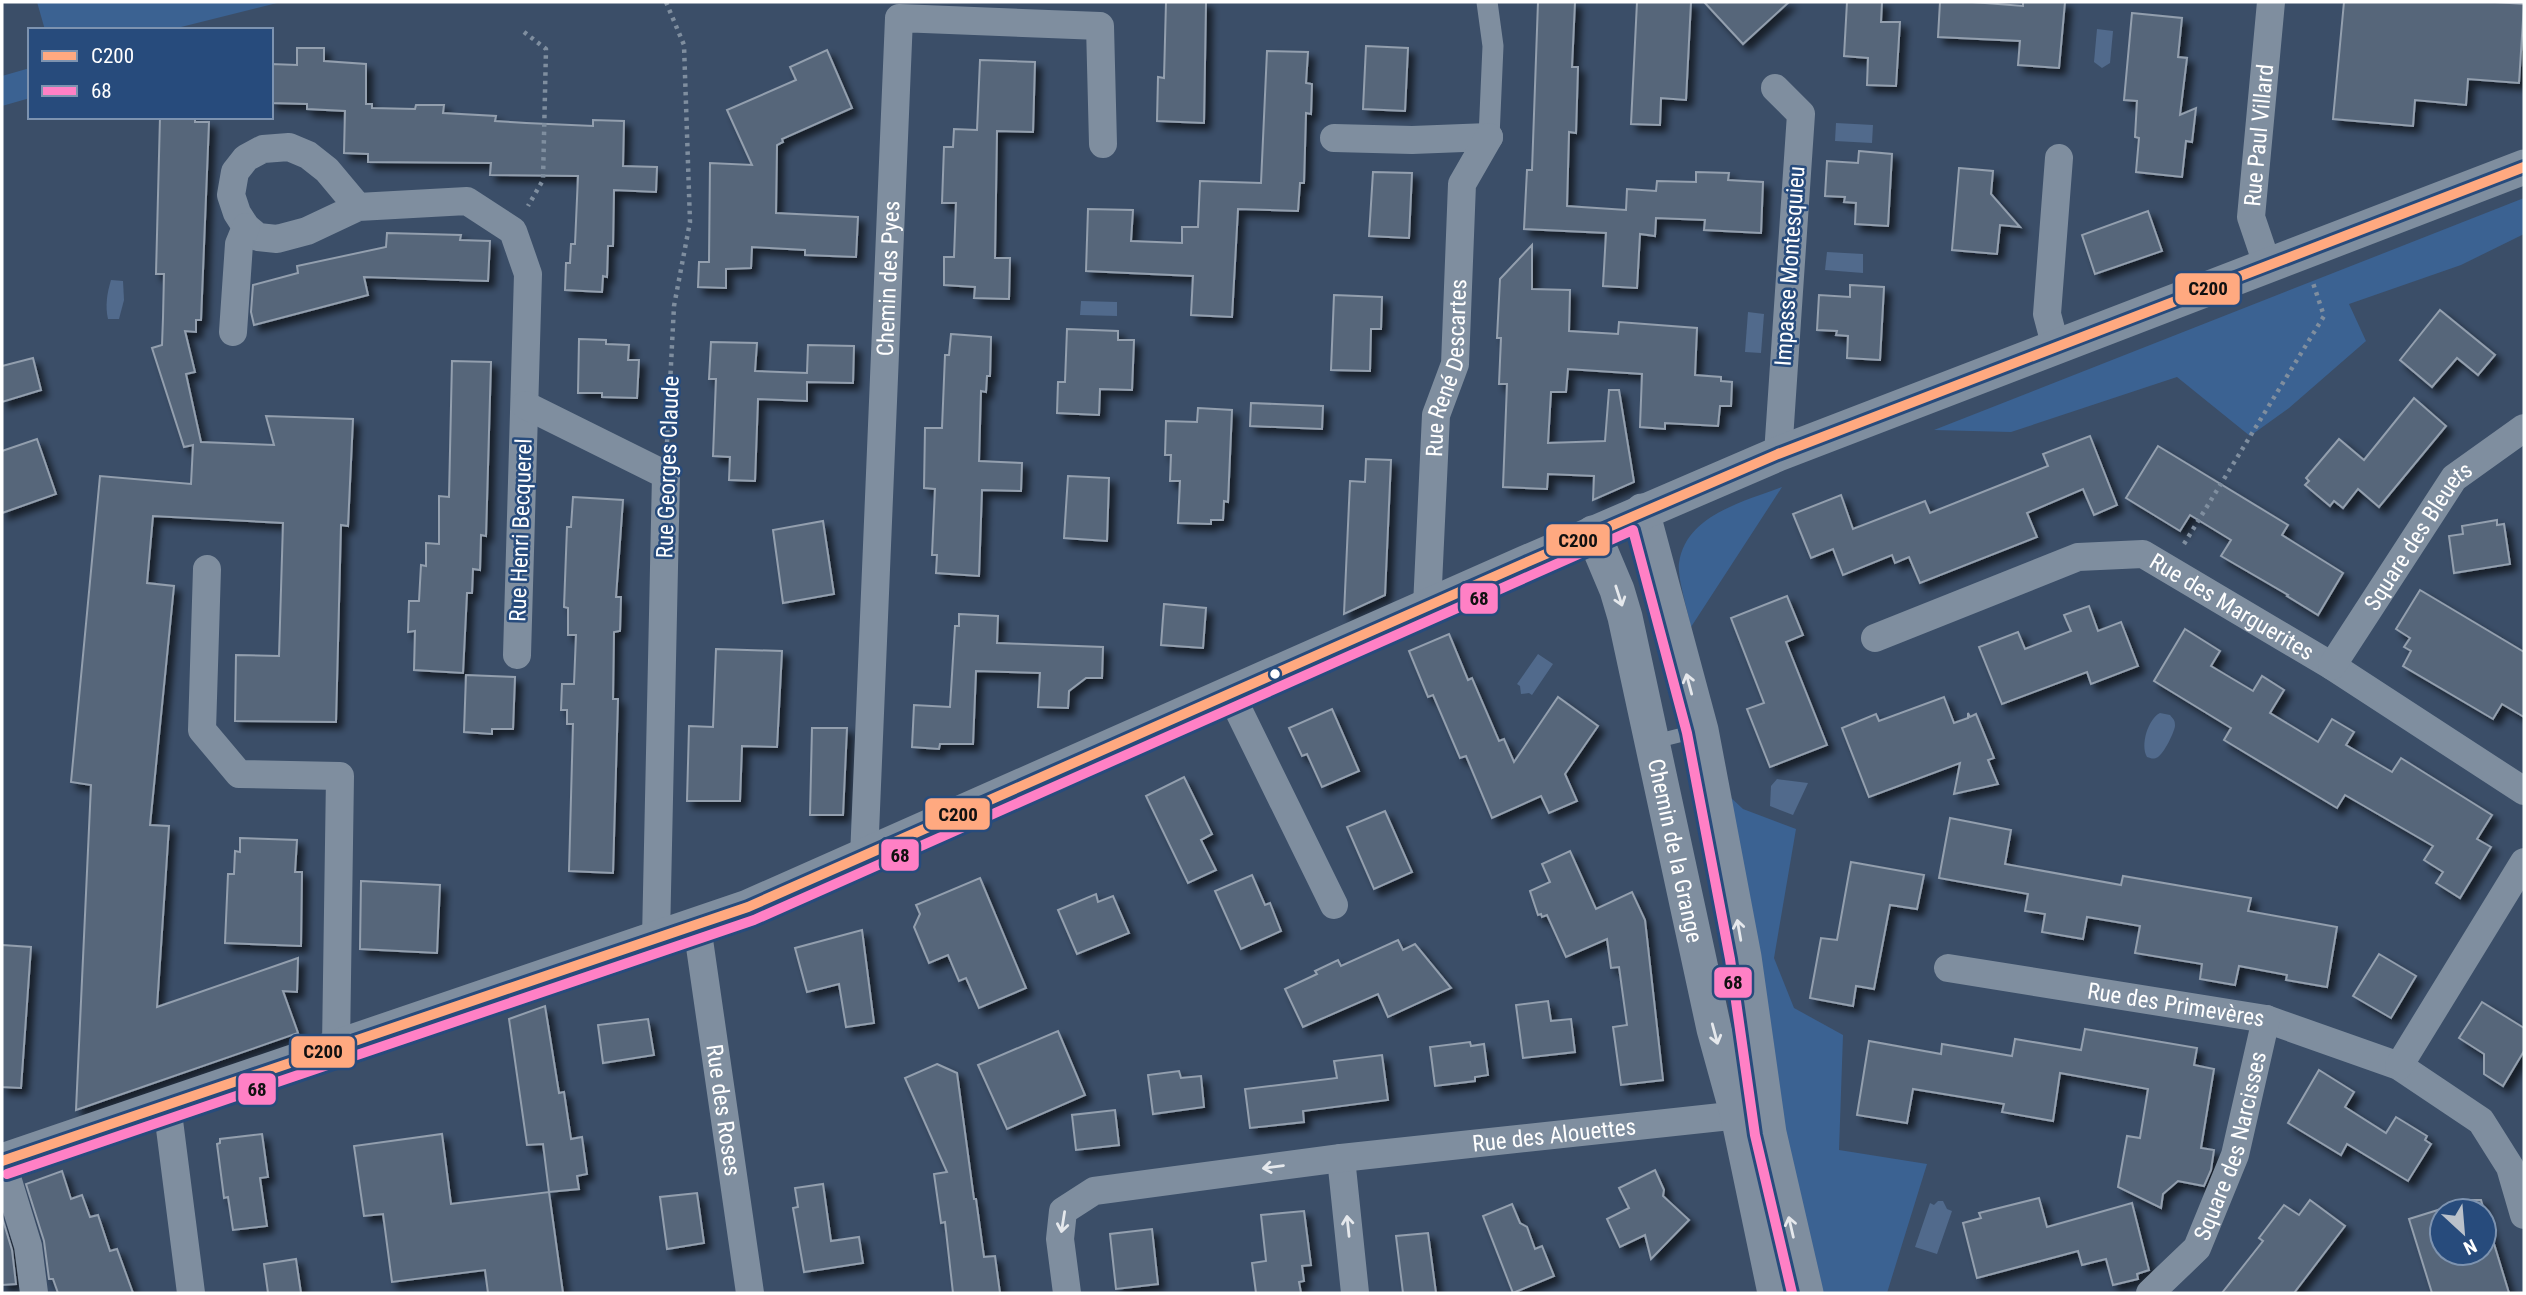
<svg xmlns="http://www.w3.org/2000/svg" width="2526" height="1295" viewBox="0 0 2526 1295" font-family="'Roboto Condensed',sans-serif">
  <style>
    .green { fill: #3b6292 }
    .water { fill: #516a8c }
    .building { fill: #56667a; stroke: #939fae; stroke-width: 2; filter: url(#shadow) }
    .lines { fill: none; stroke-linecap: round; stroke-linejoin: round }
    .path { stroke: #7f8e9f; stroke-width: 4.5; stroke-dasharray: 3.5 5; stroke-linecap: butt }
    .service { stroke: #7f8e9f; stroke-width: 14 }
    .pedestrian { stroke: #7f8e9f; stroke-width: 21 }
    .minor { stroke: #7f8e9f; stroke-width: 28 }
    .tertiary { stroke: #7f8e9f; stroke-width: 35 }
    .bus-1-casing { stroke: #274b7c; stroke-width: 16 }
    .bus-2-casing { stroke: #274b7c; stroke-width: 16 }
    .bus-1 { stroke: #ffa980; stroke-width: 10 }
    .bus-2 { stroke: #ff80c5; stroke-width: 10 }
    .oneway { stroke: #e5e8ec }
    .bus-dot { fill: #fff; stroke: #274b7c; stroke-width: 2.5 }
    .labels { text-anchor: middle; dominant-baseline: central; stroke-width: 5; stroke-linejoin: round; paint-order: stroke }
    .street-label { font-size: 23px; fill: #fff; stroke: #274b7c }
    .line-badge { stroke: #274b7c; stroke-width: 2.5 }
    .pale-badge-label { font-size: 19px; text-anchor: middle; font-weight: bold; fill: #111 }
  </style>
  <defs>
    <filter id="shadow"><feDropShadow dx="6" dy="6" stdDeviation="3.5" flood-color="#0009"/></filter>
  </defs>
  <rect width="100%" height="100%" fill="#3b4e68"/>
  <g class="green">
    <path d="M37 2H281L169 30H45Z"/>
    <path d="M30 68V98L2 106V76Z"/>
    <path d="M2524 198V234L2461 265 2349 304 2366 341 2289 408 2250 436 2177 377 2011 432 1934 430Z"/>
    <path d="M1782 487 1691 627C1688 612 1677 576 1679 563 1686 515 1743 502 1782 487Z"/>
    <path d="M1728 795 1743 809 1796 829 1774 958 1794 1008 1843 1035 1839 1150 1927 1164 1887 1293H1821L1787 1140Z"/>
  </g>
  <g class="water">
    <path d="M2097 29 2113 31 2110 63 2102 68 2094 62Z"/>
    <path d="M1836 123 1873 125 1872 143 1835 141Z"/>
    <path d="M1827 252 1863 254V273L1825 270Z"/>
    <path d="M111 280 123 281 124 300 119 319H108C105 306 107 293 111 280Z"/>
    <path d="M1081 301 1117 302V316L1080 315Z"/>
    <path d="M1748 312 1764 314 1761 353 1745 352Z"/>
    <path d="M1538 654 1553 664 1532 695 1529 693 1521 694 1520 686 1517 684Z"/>
    <path d="M2160 713 2170 715C2174 720 2175 720 2175 726 2174 733 2164 753 2158 757 2153 760 2151 758 2147 757 2140 745 2148 719 2160 713Z"/>
    <path d="M1777 779 1808 783 1793 815 1770 806 1771 786Z"/>
    <path d="M1938 1201H1943L1947 1209 1952 1211 1937 1254 1915 1247 1930 1203 1934 1205Z"/>
  </g>
  <g class="building">
    <path d="M1166 2H1206L1204 123 1157 121 1158 77 1164 78Z"/>
    <path d="M1538 2H1575L1572 67H1578L1576 133 1569 132 1567 206 1626 210 1627 189 1656 191 1657 181 1696 182V172L1729 173 1728 180 1763 182 1761 233 1704 230 1705 220 1656 218 1655 236 1640 234 1637 288 1603 286 1606 233 1524 229 1527 170H1532Z"/>
    <path d="M1637 2H1691L1686 100 1661 98 1660 125 1631 124Z"/>
    <path d="M1704 2H1789L1743 44Z"/>
    <path d="M1847 2H1882L1881 22H1900L1896 86 1867 85 1868 58 1844 56Z"/>
    <path d="M1940 2H1972L2023 6V2H2065L2059 68 2018 65 2020 41 1938 37Z"/>
    <path d="M2344 2H2495L2524 4 2519 83 2468 79 2466 105 2415 100 2413 126 2333 119Z"/>
    <path d="M2132 13 2182 18 2178 57 2187 58 2180 115 2196 108 2192 142 2186 141 2182 177 2136 172 2139 138 2135 137 2137 101 2124 100Z"/>
    <path d="M1366 46 1408 48 1405 111 1363 109Z"/>
    <path d="M297 48H324V61L366 64V104H372V108L415 109 416 105H444L443 113 496 116 495 121 526 123 593 126V120L624 121 623 166 657 167 656 192 614 190 613 246H608L607 277 603 276 602 292 565 290 566 263H570L571 244H575L578 176 490 175 491 163 368 162V154L344 153 345 111 307 109V104L271 103V64L297 65Z"/>
    <path d="M827 50 852 108 782 139 783 142 777 145 776 213 858 217 856 257 805 255V250L752 247 751 268 726 269V288L698 287 699 262H709L710 163 752 165 727 110 796 80 790 67Z"/>
    <path d="M1267 51 1308 52 1306 83 1312 84 1311 114 1306 113 1304 183H1300L1298 211 1238 209 1232 317 1191 315 1193 276 1086 271 1088 209 1133 210 1131 241 1182 243V227H1198L1200 181 1261 183Z"/>
    <path d="M980 60 1035 62 1033 132 997 131 995 258H1010L1009 299 974 298 975 287 944 285V257H954L956 203H942L944 147H953L954 129 977 130Z"/>
    <path d="M160 117H195V122H209L201 320H196V332L185 331 195 372 186 374 201 442 274 445 266 416 353 419 348 526 341 525 336 722 235 721 236 655 279 656 283 523 153 516 147 583 174 586 150 825 169 826 157 1007 298 958 297 992 283 991 298 1033 76 1110 91 785 71 782 100 476 191 484 193 445 184 447 152 348 162 345 163 318 164 274H156Z"/>
    <path d="M1859 151 1892 154 1888 226 1855 224 1856 203 1844 202 1845 197 1825 196 1827 161 1858 163Z"/>
    <path d="M1959 168 1993 171 1991 194 2020 227 2000 225 1997 254 1952 250Z"/>
    <path d="M1373 172 1412 173 1409 238 1369 236Z"/>
    <path d="M2148 211 2162 251 2095 274 2082 235Z"/>
    <path d="M387 233 461 235 460 240 490 241 488 281 364 277 368 295 254 325 251 312 253 285 298 273 297 266 386 247Z"/>
    <path d="M1532 245V289L1570 290 1569 331 1618 334 1619 322 1697 328 1695 375 1721 377V381L1732 382 1731 406H1720L1718 426 1665 423V429L1640 427 1642 374 1568 369 1566 392H1551L1548 443 1605 441 1609 390H1619L1634 482 1593 500 1594 476 1548 474 1547 489 1503 487 1507 384H1499L1501 338H1497L1500 279Z"/>
    <path d="M1850 285 1884 287 1880 360 1847 358 1848 336 1836 335 1837 331 1817 330 1819 295 1850 297Z"/>
    <path d="M1334 295 1382 297 1381 329H1371L1370 371 1331 370Z"/>
    <path d="M2440 310 2495 355 2478 375 2457 358 2432 387 2400 360Z"/>
    <path d="M1067 329 1118 331V340H1134L1132 390 1100 389 1099 415 1057 413 1058 382H1065Z"/>
    <path d="M951 334 991 337 990 376H987L986 392 981 391 979 461 1022 463 1021 491 982 490 979 576 936 573 937 555H932L935 489 924 488 925 428H942L945 355H949Z"/>
    <path d="M579 339 606 340V344L629 345 628 360H639L637 398 602 397V393H578Z"/>
    <path d="M711 342 757 343 755 371 780 372 807 373 808 345 854 346 853 383 807 382V401L758 399 755 481 729 480 730 457 713 456 716 379H709Z"/>
    <path d="M33 358 41 390 2 402V366Z"/>
    <path d="M452 361 491 362 486 536 481 535 480 570 473 569 472 593H467L463 673 414 670 415 631 408 632 409 601H419L421 565 426 566V543L439 544V496L449 497Z"/>
    <path d="M2414 398 2446 426 2379 507 2358 489 2343 508 2334 501 2330 506 2305 485 2309 481 2306 478 2339 439 2364 460Z"/>
    <path d="M1251 403 1323 406 1322 429 1250 426Z"/>
    <path d="M1198 408 1232 410 1228 502 1224 501 1223 520H1211V524L1178 523 1180 481H1170L1171 455H1165L1166 421 1197 422Z"/>
    <path d="M2090 436 2117 505 2094 515 2083 489 2027 513 2037 537 1920 583 1909 557 1895 563 1892 555 1843 575 1833 549 1811 558 1793 514 1841 495 1853 529 1925 501 1930 513 2048 466 2043 454Z"/>
    <path d="M37 439 56 494 2 513V451Z"/>
    <path d="M2158 446 2288 525 2282 535 2343 573 2318 615 2287 596 2288 595 2221 556 2231 540 2190 515 2180 531 2126 498Z"/>
    <path d="M1366 459 1391 460 1385 595 1344 614 1350 481 1365 482Z"/>
    <path d="M1068 476 1109 478 1107 541 1064 538Z"/>
    <path d="M573 497 623 500 616 597H621L620 631 614 632 613 699H618L613 873 569 871 573 724H567V710H561L562 684H574L576 635H568V608L564 607 567 527H571Z"/>
    <path d="M2497 520V525L2504 524 2510 564 2454 573 2449 536 2463 534 2462 526Z"/>
    <path d="M823 521 834 594 783 603 773 530Z"/>
    <path d="M2420 590 2524 652V717L2502 704 2493 719 2403 666 2411 651 2404 647 2410 638 2396 629Z"/>
    <path d="M1787 596 1803 635 1786 642 1827 745 1770 767 1747 709 1764 703 1731 618Z"/>
    <path d="M1164 604 1206 608 1203 648 1161 645Z"/>
    <path d="M2089 606 2098 631 2121 622 2138 666 2091 684 2087 672 2002 704 1979 647 2018 632 2025 649 2071 631 2064 615Z"/>
    <path d="M959 614 998 616 997 643 1103 647 1102 678H1086L1069 691 1068 708 1038 707 1040 673 976 671 973 744H940L939 749 912 747 914 705 950 707 955 626H959Z"/>
    <path d="M2185 629 2220 651 2211 666 2253 691 2262 676 2284 690 2270 713 2318 742 2332 719 2354 732 2346 745 2392 772 2401 758 2492 815 2477 839 2491 847 2460 898 2436 883 2443 872 2424 860 2433 846 2345 795 2337 808 2224 740 2231 728 2154 681Z"/>
    <path d="M1449 634 1468 680 1472 678 1499 741 1504 739 1514 762 1558 697 1598 726 1565 774 1577 801 1549 813 1541 796 1492 818 1466 756 1460 758 1433 695 1428 697 1409 651Z"/>
    <path d="M716 649 782 651 777 747 742 746 740 801H687L689 726 713 727Z"/>
    <path d="M466 675 515 677 513 729H492V734L464 732Z"/>
    <path d="M1944 697 1954 723 1968 718V713L1970 717 1976 714 1994 758 1988 760 1998 784 1954 794 1960 763 1869 797 1842 728 1876 714 1879 721Z"/>
    <path d="M1332 709 1359 771 1322 787 1307 754 1302 756 1289 728Z"/>
    <path d="M812 728H847L843 815H810Z"/>
    <path d="M1184 777 1212 834 1201 840 1216 870 1188 883 1146 796Z"/>
    <path d="M1385 811 1412 872 1374 889 1347 827Z"/>
    <path d="M1950 818 2011 830 2005 864 2121 885 2123 876 2251 898 2248 911 2337 927 2327 987 2286 980 2287 975 2239 966 2235 985 2200 979 2202 964 2135 953 2140 926 2087 917 2083 939 2042 932 2045 914 2025 911 2028 894 1939 878Z"/>
    <path d="M240 838 297 840 295 872H302L301 946 225 943 228 874H234L235 851 240 852Z"/>
    <path d="M1570 851 1596 909 1632 892 1645 920 1663 1080 1621 1085 1613 1027 1627 1025 1619 967 1611 968 1607 939 1566 957 1547 915 1542 917 1541 914 1538 915 1530 891 1550 882 1542 864Z"/>
    <path d="M1851 862 1924 875 1917 909 1890 905 1874 989 1856 986 1853 1006 1810 998 1821 938 1837 940Z"/>
    <path d="M1252 875 1265 905 1270 903 1281 931 1241 949 1215 891Z"/>
    <path d="M980 878 1026 988 979 1008 966 978 959 981 948 955 929 963 914 927 920 914 916 905Z"/>
    <path d="M361 881 440 885 437 953 360 949Z"/>
    <path d="M1096 894 1098 902 1113 896 1129 933 1077 954 1058 910Z"/>
    <path d="M862 930 874 1023 846 1027 839 984 807 992 795 948Z"/>
    <path d="M1398 940 1403 950 1415 944 1451 988 1388 1017 1378 994 1303 1027 1285 989 1317 974 1315 971 1338 960 1341 966Z"/>
    <path d="M2 945 31 947 21 1088 2 1087Z"/>
    <path d="M2379 954 2416 976 2391 1018 2353 996Z"/>
    <path d="M1548 1001 1551 1021 1571 1019 1575 1052 1523 1058 1516 1005Z"/>
    <path d="M2482 1002 2524 1028V1051L2503 1086 2484 1074V1054L2459 1038Z"/>
    <path d="M545 1006 559 1093 564 1092 571 1139 582 1137 587 1174 577 1176 579 1189 549 1192 543 1144 527 1145 509 1019Z"/>
    <path d="M648 1019 654 1055 603 1063 598 1025Z"/>
    <path d="M2085 1029 2197 1048 2194 1065 2214 1069 2201 1148 2214 1150 2211 1170 2204 1186 2178 1181 2163 1194 2161 1208 2118 1187 2127 1136 2140 1138 2148 1089 2060 1073 2053 1121 2002 1112 2004 1104 1913 1089 1907 1123 1857 1115 1869 1041 1941 1054 1942 1044 2012 1056 2015 1039 2081 1050Z"/>
    <path d="M1058 1031 1085 1095 1007 1129 978 1065Z"/>
    <path d="M1470 1042 1471 1046 1484 1044 1488 1075 1475 1077V1081L1435 1086 1430 1047Z"/>
    <path d="M1382 1055 1388 1100 1303 1111 1304 1122 1250 1128 1245 1089 1337 1078 1334 1061Z"/>
    <path d="M937 1064 957 1073 974 1199H976L984 1257 995 1256 1000 1293H953L945 1222 941 1223 934 1174 947 1172 905 1078Z"/>
    <path d="M2319 1070 2354 1092 2345 1107 2386 1133 2396 1117 2427 1136 2425 1140 2431 1144 2408 1181 2347 1144 2341 1155 2288 1123Z"/>
    <path d="M1179 1071 1181 1078 1201 1076 1204 1107 1153 1114 1148 1075Z"/>
    <path d="M1115 1110 1119 1145 1076 1150 1072 1115Z"/>
    <path d="M262 1134 268 1177 260 1178 267 1226 233 1230 228 1197 224 1198 217 1144 220 1143V1139Z"/>
    <path d="M442 1134 451 1204 549 1192 563 1293H488L485 1270 392 1282 383 1214 364 1216 354 1146Z"/>
    <path d="M1655 1170 1664 1190 1663 1196 1689 1220 1651 1259 1645 1235 1620 1247 1607 1219 1629 1208 1619 1188Z"/>
    <path d="M62 1171 71 1199 82 1195 90 1217 98 1215 110 1251 117 1249 133 1293H58L53 1279H49L44 1241 26 1184Z"/>
    <path d="M823 1184 831 1241 859 1237 863 1263 804 1272 793 1208 798 1207 795 1188Z"/>
    <path d="M697 1193 704 1243 667 1249 660 1197Z"/>
    <path d="M2039 1198 2047 1227 2132 1203 2149 1270 2137 1274 2138 1279 2113 1285 2106 1259 2082 1265 2078 1251 1977 1278 1963 1223 1981 1218 1979 1213Z"/>
    <path d="M2310 1200 2345 1226 2294 1293H2222L2263 1241 2259 1238 2284 1205 2299 1215Z"/>
    <path d="M2470 1200H2481L2484 1211H2442V1253H2484V1211L2509 1293H2432L2409 1219Z"/>
    <path d="M1512 1204 1520 1223 1527 1227 1535 1249 1542 1246 1554 1276 1513 1293 1483 1216Z"/>
    <path d="M1304 1211 1311 1265 1302 1266 1304 1281 1299 1282 1301 1293H1256L1252 1263 1266 1261 1261 1215Z"/>
    <path d="M2 1217 12 1250 16 1284 2 1285Z"/>
    <path d="M1152 1229 1158 1284 1116 1289 1110 1234Z"/>
    <path d="M1428 1233 1436 1293H1403L1396 1236Z"/>
    <path d="M296 1259 301 1293H268L264 1264Z"/>
  </g>
  <g class="lines">
    <g class="path">
      <path d="M666 2 684 45 690 222 674 306 667 443"/>
      <path d="M524 32 546 49 543 180 528 206"/>
      <path d="M2184 544 2324 316 2313 283"/>
    </g>
    <path class="service" d="M1653 742 1701 730"/>
    <path class="pedestrian" d="M1487 2 1493 46 1489 137"/>
    <g class="minor">
      <path d="M1775 88 1801 114 1778 454"/>
      <path d="M1334 138 1412 140 1489 137"/>
      <path d="M358 207 327 170 308 155 289 147 263 149 246 158 235 172 231 195 237 213 246 227 258 237 277 239 307 231 358 207 467 201 513 231 528 274 517 655"/>
      <path id="s1" d="M2268 267 2251 217 2271 2"/>
      <path d="M233 332 239 244 246 227"/>
      <path d="M2056 348 2047 314 2059 158"/>
      <path d="M525 405 666 475 656 938"/>
      <path d="M207 569 202 730 239 774 340 776 336 1046"/>
      <path id="s2" d="M1427 606 1436 415 1455 364 1462 184 1489 137"/>
      <path id="s3" d="M1875 638 2078 557 2143 554 2332 666 2524 791"/>
      <path id="s4" d="M2332 666 2454 478 2524 428"/>
      <path d="M1230 693 1334 905"/>
      <path id="s5" d="M864 857 899 18 1100 26 1103 144"/>
      <path id="s6" d="M697 926 750 1293"/>
      <path id="s7" d="M1948 968 2266 1019 2399 1066 2481 1121 2510 1167 2524 1215"/>
      <path d="M2399 1066 2524 862"/>
      <path d="M167 1105 191 1293"/>
      <path d="M1341 1158 1355 1293"/>
      <path d="M2 1161 28 1246 34 1293"/>
      <path id="s8" d="M1067 1293 1060 1239 1063 1211 1094 1191 1341 1158 1758 1113"/>
      <path id="s9" d="M2150 1293 2197 1248 2235 1155 2266 1019"/>
    </g>
    <g class="tertiary">
      <path d="M1642 511 1701 730 1744 957 1769 1133 1806 1293"/>
      <path id="s10" d="M1593 533 1617 590 1625 617 1714 1029 1738 1116 1775 1293"/>
      <path d="M2 1161 748 907 1525 563 1778 454 2524 167"/>
    </g>
    <defs>
      <path id="bus-1" d="M2 1161 748 907 1525 563 1778 454 2524 167"/>
      <path id="bus-2" d="M7 1174 754 920 1633 530 1687 733 1730 959 1755 1135 1792 1293"/>
    </defs>
    <use href="#bus-1" class="bus-1-casing"/>
    <use href="#bus-2" class="bus-2-casing"/>
    <use href="#bus-1" class="bus-1"/>
    <use href="#bus-2" class="bus-2"/>
  </g>
  <defs><path id="oneway-shaft" d="M-6 0H5M1.5-3L5.5 0L1.5 3" fill="none" stroke-width="1.6" stroke-linecap="round" stroke-linejoin="round" transform="scale(1.75)"/></defs>
  <g class="oneway">
    <use href="#oneway-shaft" transform="translate(1619 596) rotate(72)"/>
    <use href="#oneway-shaft" transform="translate(1689 684) rotate(-105)"/>
    <use href="#oneway-shaft" transform="translate(1739 930) rotate(-100)"/>
    <use href="#oneway-shaft" transform="translate(1715 1034) rotate(75)"/>
    <use href="#oneway-shaft" transform="translate(1273 1167) rotate(172)"/>
    <use href="#oneway-shaft" transform="translate(1063 1222) rotate(99)"/>
    <use href="#oneway-shaft" transform="translate(1348 1226) rotate(-96)"/>
    <use href="#oneway-shaft" transform="translate(1791 1227) rotate(-103)"/>
  </g>
  <circle class="bus-dot" cx="1275" cy="674" r="6"/>
  <g class="labels">
    <g class="street-label">
      <text stroke="none"><textPath href="#s1" startOffset="135">Rue Paul Villard</textPath></text>
      <text transform="translate(1790 266) rotate(-86)">Impasse Montesquieu</text>
      <text stroke="none"><textPath href="#s5" startOffset="579">Chemin des Pyes</textPath></text>
      <text stroke="none"><textPath href="#s2" startOffset="240">Rue René Descartes</textPath></text>
      <text transform="translate(668 467) rotate(-88)">Rue Georges Claude</text>
      <text transform="translate(521 530) rotate(-88)">Rue Henri Becquerel</text>
      <text stroke="none"><textPath href="#s4" startOffset="156">Square des Bleuets</textPath></text>
      <text stroke="none"><textPath href="#s3" startOffset="387">Rue des Marguerites</textPath></text>
      <text stroke="none"><textPath href="#s10" startOffset="329">Chemin de la Grange</textPath></text>
      <text stroke="none"><textPath href="#s7" startOffset="231">Rue des Primevères</textPath></text>
      <text stroke="none"><textPath href="#s6" startOffset="186">Rue des Roses</textPath></text>
      <text stroke="none"><textPath href="#s8" startOffset="583">Rue des Alouettes</textPath></text>
      <text stroke="none"><textPath href="#s9" startOffset="173">Square des Narcisses</textPath></text>
    </g>
  </g>
  <g class="line-badge">
    <rect x="2174" y="272" width="67" height="34" rx="7" fill="#ffa980"/>
    <rect x="1545" y="523" width="66" height="34" rx="7" fill="#ffa980"/>
    <rect x="1459" y="582" width="40" height="33" rx="7" fill="#ff80c5"/>
    <rect x="924" y="797" width="67" height="34" rx="7" fill="#ffa980"/>
    <rect x="880" y="838" width="40" height="34" rx="7" fill="#ff80c5"/>
    <rect x="1713" y="966" width="40" height="33" rx="7" fill="#ff80c5"/>
    <rect x="290" y="1035" width="66" height="34" rx="7" fill="#ffa980"/>
    <rect x="237" y="1072" width="40" height="34" rx="7" fill="#ff80c5"/>
  </g>
  <g class="pale-badge-label">
    <text x="2208" y="295">C200</text>
    <text x="1578" y="547">C200</text>
    <text x="1479" y="605">68</text>
    <text x="958" y="821">C200</text>
    <text x="900" y="862">68</text>
    <text x="1733" y="989">68</text>
    <text x="323" y="1058">C200</text>
    <text x="257" y="1096">68</text>
  </g>
  <rect width="2526" height="1295" fill="none" stroke="#ffffff" stroke-width="7"/>
  <rect x="28" y="28" width="245" height="91" fill="#274b7c" stroke="#7d93b0" stroke-width="2"/>
  <rect x="42" y="51" width="35" height="10" fill="#ffa980" stroke="#7d93b0" stroke-width="2"/>
  <text x="91" y="63" font-size="21" fill="#ffffff">C200</text>
  <rect x="42" y="86" width="35" height="10" fill="#ff80c5" stroke="#7d93b0" stroke-width="2"/>
  <text x="91" y="98" font-size="21" fill="#ffffff">68</text>
  <g transform="translate(2463 1232) rotate(154)"><circle r="33" fill="#274b7c" stroke="#7d93b0" stroke-width="2"/>
  <path d="M0-5L12 26L0 18L-12 26Z" fill="#bac1ca"/>
  <text y="-10" font-size="19" font-weight="bold" text-anchor="middle" fill="#ffffff">N</text>
  </g>
</svg>
